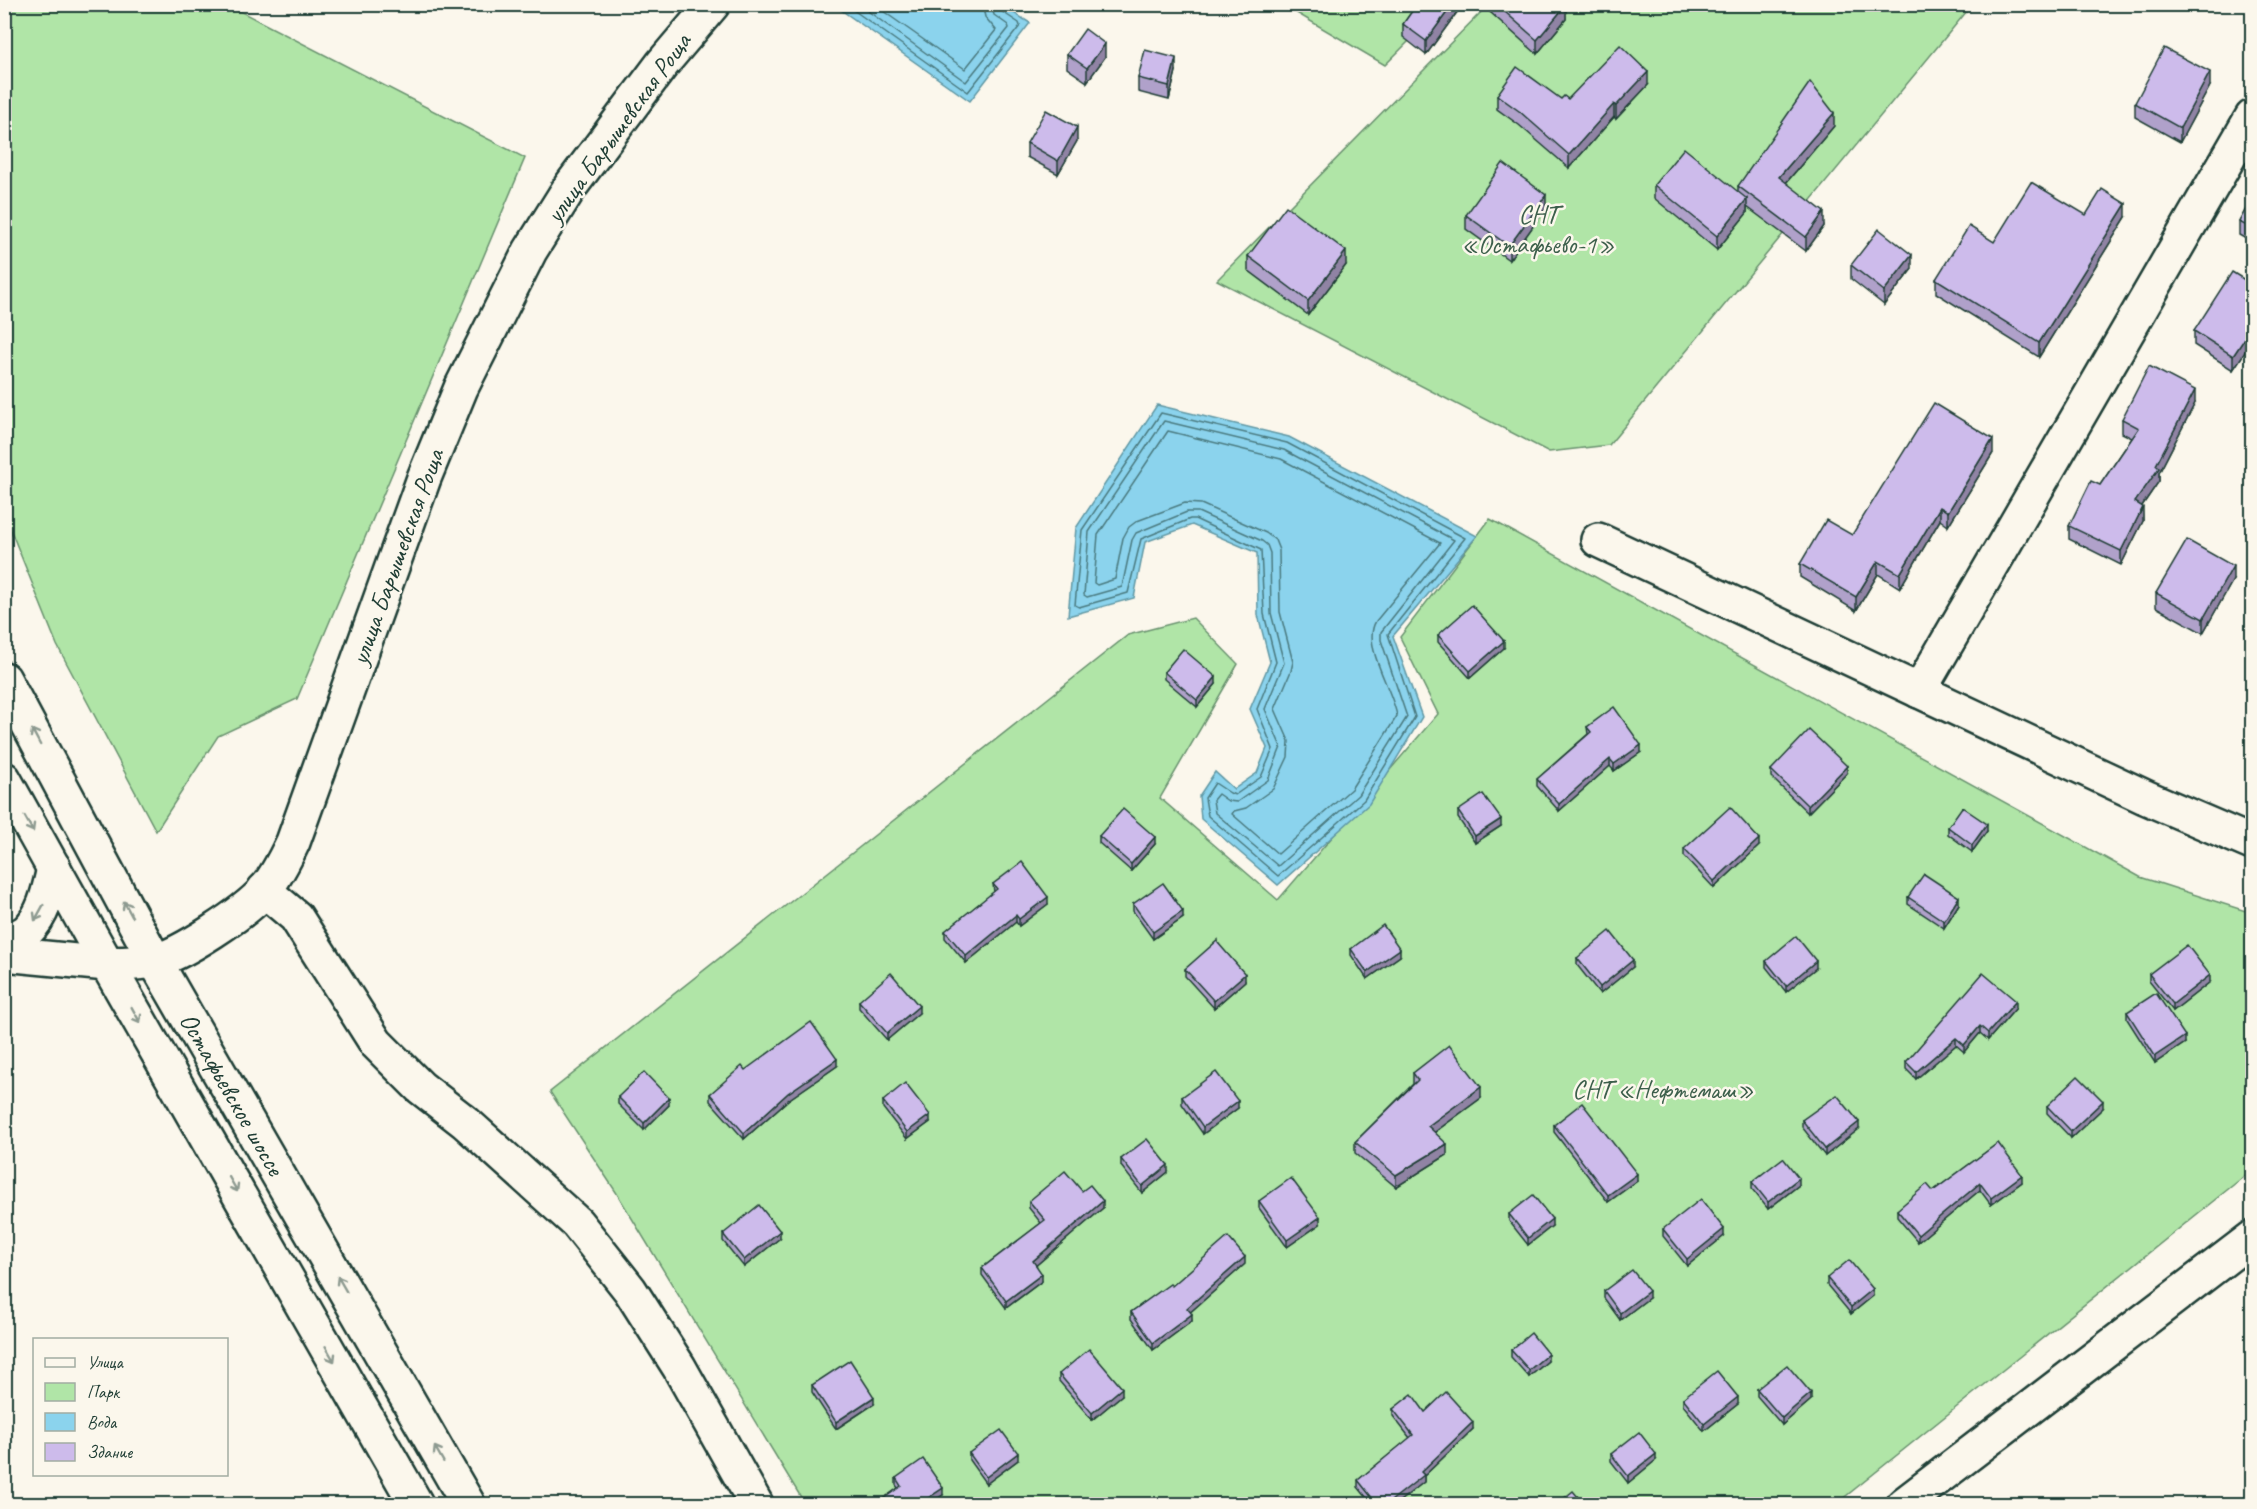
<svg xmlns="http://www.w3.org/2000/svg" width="2257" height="1509" viewBox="0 0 2257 1509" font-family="Caveat,sans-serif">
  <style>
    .green { fill: #b0e5a7; stroke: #68916e; stroke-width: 1.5 }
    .water { fill: #8bd3ed; stroke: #6097a3; stroke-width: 1.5 }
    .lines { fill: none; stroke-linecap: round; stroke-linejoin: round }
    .shore { stroke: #4a797e; stroke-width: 1.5 }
    .street-casing { stroke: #1f3d34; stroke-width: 38 }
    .secondary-casing { stroke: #1f3d34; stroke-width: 38 }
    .street { stroke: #fbf7ec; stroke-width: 33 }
    .secondary { stroke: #fbf7ec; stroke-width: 33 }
    .wall { fill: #b0a1ca; stroke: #1f3d34; stroke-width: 1.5 }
    .shaded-wall { fill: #9083a4; stroke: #1f3d34; stroke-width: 1.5 }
    .building { fill: #cdbbeb; stroke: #1f3d34; stroke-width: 1.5 }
    .oneway { stroke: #8d9a90 }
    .labels { text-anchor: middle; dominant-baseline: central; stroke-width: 5; stroke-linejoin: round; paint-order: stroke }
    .street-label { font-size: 26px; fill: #1f3d34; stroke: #fbf7ec }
    .park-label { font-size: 26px; fill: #3c5f4b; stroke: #fbf7ec }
  </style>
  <rect width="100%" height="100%" fill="#fbf7ec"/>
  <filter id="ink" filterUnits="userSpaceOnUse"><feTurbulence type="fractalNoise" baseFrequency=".0167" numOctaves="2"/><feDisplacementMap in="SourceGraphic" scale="12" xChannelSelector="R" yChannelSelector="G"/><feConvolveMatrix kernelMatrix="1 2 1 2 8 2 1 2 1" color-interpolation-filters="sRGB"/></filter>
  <g filter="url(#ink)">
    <g class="green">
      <path d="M4 5H228L525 158 297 699 218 736 156 831 57 645 5 516Z"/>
      <path d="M1283 5H1445L1385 65Z"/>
      <path d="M1488 5H1972L1609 445 1549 452 1217 280Z"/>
      <path d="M1490 519 2140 877 2252 913V1170L1836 1504H805L616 1192 550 1092 1128 635 1193 618 1238 664 1160 798 1278 900 1438 714 1400 637Z"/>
    </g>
    <g class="water">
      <path d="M834 5H1001L1030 23 970 101Z"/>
      <path d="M1157 405 1289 437 1477 536 1393 636 1422 717 1369 804 1278 885 1201 819 1199 796 1215 772 1234 789 1257 773 1267 748 1250 709 1270 662 1258 615 1257 553 1192 525 1145 542 1134 598 1068 616 1076 528Z"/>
    </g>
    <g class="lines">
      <g class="shore">
        <path d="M845 4 968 92 1020 26 1019 23 1001 11 999 4"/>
        <path d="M858 4 966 82 1009 28 1008 25 994 15 991 4"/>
        <path d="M873 4 965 69 996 30 985 17 982 4"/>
        <path d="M1161 413 1287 443 1465 538 1388 634 1415 717 1364 800 1278 876 1208 816 1205 798 1215 783 1230 793 1235 795 1261 777 1273 749 1257 709 1276 662 1264 614 1261 550 1195 519H1190L1141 539 1128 593 1079 607 1075 605 1082 530Z"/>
        <path d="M1164 421 1284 450 1454 540 1381 632V640L1407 717 1358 795 1278 866 1215 813 1213 800 1218 794 1228 801 1237 802 1268 780 1281 747 1265 709 1284 663 1271 613 1270 553 1267 545 1262 541 1198 512H1187L1136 533 1132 540 1122 587 1087 597 1084 595 1089 532Z"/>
        <path d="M1168 431 1281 459 1440 543 1376 621C1361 645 1393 690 1397 716L1351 789 1278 854 1232 814 1234 811 1246 808 1273 789 1288 757 1289 741 1275 709 1291 671 1293 662 1280 612 1279 550 1275 540 1266 533 1201 504 1185 503 1137 521 1129 527 1123 538 1115 579 1097 585 1094 583 1098 535Z"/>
      </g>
      <defs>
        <g id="street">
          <path d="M1598 540 2145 797 2252 843"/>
          <path d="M1919 691 2252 117"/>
          <path d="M264 890 296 917 376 1043 420 1087 465 1122 577 1223 630 1290 679 1367 756 1504"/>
          <path d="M4 941C12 938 21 936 27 931 44 915 49 890 54 868"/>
          <path d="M4 954 107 964"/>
          <path d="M1904 1504 2252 1238"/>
        </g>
        <g id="secondary">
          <path d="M4 679 155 961 468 1504"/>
          <path d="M4 779 107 964 416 1504"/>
          <path d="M107 964C122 963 139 964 153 961 180 956 247 911 265 890 277 875 285 859 293 842L424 478 461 388 530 251 570 187 663 63 713 4"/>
        </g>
      </defs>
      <use href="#street" class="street-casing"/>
      <use href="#secondary" class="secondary-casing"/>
      <use href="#street" class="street"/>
      <use href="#secondary" class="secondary"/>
    </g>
    <g class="wall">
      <path d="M1417 4H1463L1426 55 1403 37V24Z"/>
      <path d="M1481 4H1565L1566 19 1537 54Z"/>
      <path d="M2211 4H2221L2219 9Z"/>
      <path d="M1067 54 1105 57 1087 82 1067 68Z"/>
      <path d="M1176 71 1169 100 1138 92V78Z"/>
      <path d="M1648 85 1616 119 1614 117 1569 168 1519 125 1497 109V95L1568 99Z"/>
      <path d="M2210 86 2180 142 2135 117V103Z"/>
      <path d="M1834 126 1786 183 1824 226 1806 251 1747 207V213L1717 250 1654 198V185L1738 192V186Z"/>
      <path d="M1077 141 1058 174 1027 157V143Z"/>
      <path d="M2253 196V243L2239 235V222Z"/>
      <path d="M1546 208 1509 260 1466 229V215Z"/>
      <path d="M2126 217 2039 357 1936 293V279L1994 242Z"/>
      <path d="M1248 256 1346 265 1308 315 1248 270Z"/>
      <path d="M1851 265 1912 269 1884 305 1851 279Z"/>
      <path d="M2253 285V340L2233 370 2194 345V331Z"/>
      <path d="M2195 403 2159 473V481L2142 506 2143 521 2121 565 2069 539V526L2100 485 2132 438 2122 433V419Z"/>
      <path d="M1993 453 1948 526 1940 520 1900 588 1878 574 1856 611 1800 577V564L1852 535Z"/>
      <path d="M2233 580 2203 633 2156 607V593Z"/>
      <path d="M1438 635 1504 648 1470 678 1438 642Z"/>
      <path d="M2253 670V691L2250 690V676Z"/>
      <path d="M1164 672 1216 684 1197 707 1164 679Z"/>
      <path d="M1587 727 1641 752 1614 771 1610 766 1559 811 1537 786V779L1588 734Z"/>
      <path d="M1771 770 1847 773 1808 813 1771 777Z"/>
      <path d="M1458 811 1501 826 1475 843 1458 818Z"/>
      <path d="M1948 827 1987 831 1972 852 1948 834Z"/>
      <path d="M1099 836 1155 844 1131 871 1099 843Z"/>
      <path d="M1759 846 1714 888 1684 856V849Z"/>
      <path d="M993 884 1048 904 1019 926 1016 922 966 963 945 938V931L994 892Z"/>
      <path d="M1908 897 1959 904 1944 928 1908 904Z"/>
      <path d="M1133 904 1183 918 1153 939 1133 911Z"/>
      <path d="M1218 943 1245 981 1214 1008 1185 976V969Z"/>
      <path d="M1351 949 1400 956 1367 979 1351 955Z"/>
      <path d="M1577 958 1633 967 1600 994 1577 965Z"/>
      <path d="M1766 961 1816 968 1786 992 1766 967Z"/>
      <path d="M2149 974 2210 982 2173 1011 2149 981Z"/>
      <path d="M859 1001 919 1013 887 1040 859 1008Z"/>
      <path d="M2016 1008 1988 1040 1980 1033 1964 1052 1956 1045 1916 1079 1906 1069V1062Z"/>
      <path d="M2127 1012 2185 1043 2155 1063 2127 1019Z"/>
      <path d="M837 1066 788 1100 744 1139 710 1101V1094L745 1070Z"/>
      <path d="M1413 1073 1481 1098 1435 1132 1447 1155 1396 1187 1355 1153V1142L1413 1084Z"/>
      <path d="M618 1097 669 1105 644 1130 618 1104Z"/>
      <path d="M1182 1097 1238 1108 1203 1134 1182 1104Z"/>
      <path d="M883 1101 930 1122 907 1139 883 1108Z"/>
      <path d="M2047 1106 2103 1108 2071 1138 2047 1113Z"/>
      <path d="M1802 1120 1859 1129 1825 1156 1802 1127Z"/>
      <path d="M1554 1125 1637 1181 1608 1202 1554 1132Z"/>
      <path d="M1998 1143 2022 1182 1991 1205 1980 1190 1918 1242 1897 1217V1210L1933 1191Z"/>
      <path d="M1121 1159 1168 1172 1142 1193 1121 1166Z"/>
      <path d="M1752 1182 1799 1185 1768 1209 1752 1189Z"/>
      <path d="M1082 1191 1103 1208 1036 1265 1042 1281 1006 1308 982 1275V1268L1041 1223 1029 1208V1201Z"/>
      <path d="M1259 1201 1320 1224 1287 1247 1259 1208Z"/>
      <path d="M1509 1214 1552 1226 1528 1245 1509 1221Z"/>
      <path d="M1663 1229 1724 1236 1687 1266 1663 1236Z"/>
      <path d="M723 1234 780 1238 744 1267 723 1241Z"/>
      <path d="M1245 1264 1190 1312 1192 1321 1153 1350 1131 1319V1312L1172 1286Z"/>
      <path d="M1827 1278 1873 1296 1851 1314 1827 1285Z"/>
      <path d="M1604 1291 1649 1298 1620 1320 1604 1298Z"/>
      <path d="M1511 1350 1548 1361 1529 1377 1511 1357Z"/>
      <path d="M1059 1374 1122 1395 1092 1420 1059 1381Z"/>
      <path d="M812 1385 874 1404 836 1429 812 1392Z"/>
      <path d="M1757 1389 1811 1400 1782 1425 1757 1396Z"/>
      <path d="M1683 1398 1738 1404 1704 1431 1683 1405Z"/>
      <path d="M1393 1409 1425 1412 1473 1429 1424 1476V1482L1396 1504H1372L1358 1487V1480L1410 1438 1393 1416Z"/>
      <path d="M969 1453 1018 1460 986 1484 969 1460Z"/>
      <path d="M1611 1454 1656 1460 1628 1483 1611 1461Z"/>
      <path d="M896 1478 943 1495 929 1504H876L898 1488 896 1485Z"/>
    </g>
    <g class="shaded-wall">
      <path d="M1453 4H1463L1426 55V41Z"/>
      <path d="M1566 5V19L1537 54V40Z"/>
      <path d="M1105 44V57L1087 82V68Z"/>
      <path d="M1176 58V71L1169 100V86Z"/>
      <path d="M1648 72V85L1616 119V106Z"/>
      <path d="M2210 72V86L2180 142V128Z"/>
      <path d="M1614 104V117L1569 168V155Z"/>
      <path d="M1834 113V126L1779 191V177Z"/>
      <path d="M1077 127V141L1058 174V161Z"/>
      <path d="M1546 195V208L1509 260V246Z"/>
      <path d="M1747 199V213L1717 250V236Z"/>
      <path d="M2126 204V217L2039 357V343Z"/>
      <path d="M1824 212V226L1806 251V237Z"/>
      <path d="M1346 251V265L1308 315V301Z"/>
      <path d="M1912 255V269L1884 305V291Z"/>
      <path d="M2253 326V340L2233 370V356Z"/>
      <path d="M2195 390V403L2159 473V481L2135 516V502L2156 465Z"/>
      <path d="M1993 439V453L1948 526V512Z"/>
      <path d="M1940 507V520L1900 588V574Z"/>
      <path d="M2143 507V521L2121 565V551Z"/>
      <path d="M1878 561V574L1856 611V597Z"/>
      <path d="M2233 566V580L2203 633V619Z"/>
      <path d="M1504 641V648L1470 678V671Z"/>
      <path d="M1216 677V684L1197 707V700Z"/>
      <path d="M1641 745V752L1614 771V764Z"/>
      <path d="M1610 759V766L1559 811V804Z"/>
      <path d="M1847 766V773L1808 813V806Z"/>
      <path d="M1501 819V826L1475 843V836Z"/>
      <path d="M1987 824V831L1972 852V845Z"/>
      <path d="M1155 837V844L1131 871V864Z"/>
      <path d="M1759 839V846L1714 888V881Z"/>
      <path d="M1048 897V904L1019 926V919Z"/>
      <path d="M1959 897V904L1944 928V921Z"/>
      <path d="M1183 911V918L1153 939V932Z"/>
      <path d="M1016 915V922L966 963V956Z"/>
      <path d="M1400 949V956L1367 979V972Z"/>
      <path d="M1633 960V967L1600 994V987Z"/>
      <path d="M1816 961V968L1786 992V986Z"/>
      <path d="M1245 974V981L1214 1008V1001Z"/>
      <path d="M2210 975V982L2173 1011V1004Z"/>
      <path d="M2016 1001V1008L1988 1040V1033Z"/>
      <path d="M919 1006V1013L887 1040V1033Z"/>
      <path d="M1980 1026V1033L1964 1052V1045Z"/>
      <path d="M2185 1036V1043L2155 1063V1056Z"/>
      <path d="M1956 1038V1045L1916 1079V1072Z"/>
      <path d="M837 1059V1066L788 1100 744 1139V1133L788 1093Z"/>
      <path d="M1481 1087V1098L1428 1137V1126Z"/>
      <path d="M669 1098V1105L644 1130V1123Z"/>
      <path d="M1238 1101V1108L1203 1134V1127Z"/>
      <path d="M2103 1101V1108L2071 1138V1131Z"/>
      <path d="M930 1115V1122L907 1139V1132Z"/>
      <path d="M1859 1122V1129L1825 1156V1149Z"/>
      <path d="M1447 1144V1155L1396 1187V1175Z"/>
      <path d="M1168 1165V1172L1142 1193V1186Z"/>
      <path d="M1637 1174V1181L1608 1202V1195Z"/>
      <path d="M2022 1175V1182L1991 1205V1198Z"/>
      <path d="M1799 1178V1185L1768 1209V1202Z"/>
      <path d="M1980 1183V1190L1918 1242V1235Z"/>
      <path d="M1103 1201V1208L1033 1268V1261Z"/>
      <path d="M1320 1217V1224L1287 1247V1240Z"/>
      <path d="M1552 1219V1226L1528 1245V1238Z"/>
      <path d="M1724 1229V1236L1687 1266V1259Z"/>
      <path d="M780 1231V1238L744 1267V1260Z"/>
      <path d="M1245 1257V1264L1187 1315V1308Z"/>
      <path d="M1042 1274V1281L1006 1308V1301Z"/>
      <path d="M1873 1289V1296L1851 1314V1307Z"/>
      <path d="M1649 1291V1298L1620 1320V1313Z"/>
      <path d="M1192 1314V1321L1153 1350V1343Z"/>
      <path d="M1548 1354V1361L1529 1377V1370Z"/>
      <path d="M1122 1388V1395L1092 1420V1413Z"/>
      <path d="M1811 1393V1400L1782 1425V1418Z"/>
      <path d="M874 1397V1404L836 1429V1422Z"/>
      <path d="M1738 1397V1404L1704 1431V1424Z"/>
      <path d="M1473 1422V1429L1424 1476V1482L1396 1504H1387Z"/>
      <path d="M1018 1453V1460L986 1484V1477Z"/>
      <path d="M1656 1454V1460L1628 1483V1476Z"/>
      <path d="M943 1488V1495L929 1504H919Z"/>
    </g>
    <g class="building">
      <path d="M1417 4H1453L1426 41 1403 24Z"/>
      <path d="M1496 4H1565L1566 5 1537 40Z"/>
      <path d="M1085 29 1105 44 1087 68 1067 54Z"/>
      <path d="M1620 45 1648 72 1616 106 1614 104 1569 155 1519 111 1497 95 1517 67 1561 99 1564 96 1568 99Z"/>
      <path d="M2164 48 2210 72 2180 128 2135 103Z"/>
      <path d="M1145 50 1176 58 1169 86 1138 78Z"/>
      <path d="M1810 82 1834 113 1779 177 1824 212 1806 237 1738 186Z"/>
      <path d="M1046 110 1077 127 1058 161 1027 143Z"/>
      <path d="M1684 148 1747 199 1717 236 1654 185Z"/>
      <path d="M1503 163 1546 195 1509 246 1466 215Z"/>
      <path d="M2031 182 2086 215 2102 189 2126 204 2039 343 1936 279 1969 226 1994 242Z"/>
      <path d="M2253 196V229L2239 222Z"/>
      <path d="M1286 206 1346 251 1308 301 1248 256Z"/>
      <path d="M1879 229 1912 255 1884 291 1851 265Z"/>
      <path d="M2232 272 2253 285V326L2233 356 2194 331Z"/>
      <path d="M2149 366 2195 390 2156 465 2159 468 2135 502 2143 507 2121 551 2069 526 2091 481 2100 485 2139 428 2122 419Z"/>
      <path d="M1934 403 1993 439 1948 512 1940 507 1900 574 1878 561 1856 597 1800 564 1826 520 1852 535Z"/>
      <path d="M2187 540 2233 566 2203 619 2156 593Z"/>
      <path d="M1472 605 1504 641 1470 671 1438 635Z"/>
      <path d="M1183 649 1216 677 1197 700 1164 672Z"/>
      <path d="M1614 707 1641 745 1614 764 1610 759 1559 804 1537 779 1591 732 1587 727Z"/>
      <path d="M1809 730 1847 766 1808 806 1771 770Z"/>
      <path d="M1483 794 1501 819 1475 836 1458 811Z"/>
      <path d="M1730 807 1759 839 1714 881 1684 849Z"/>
      <path d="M1962 807 1987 824 1972 845 1948 827Z"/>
      <path d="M1123 809 1155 837 1131 864 1099 836Z"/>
      <path d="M1022 862 1048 897 1019 919 1016 915 966 956 945 931 997 889 993 884Z"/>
      <path d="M1924 874 1959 897 1944 921 1908 897Z"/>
      <path d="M1163 883 1183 911 1153 932 1133 904Z"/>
      <path d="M1383 925 1400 949 1367 972 1351 949Z"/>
      <path d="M1610 931 1633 960 1600 987 1577 958Z"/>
      <path d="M1796 936 1816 961 1786 986 1766 961Z"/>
      <path d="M1218 940V943L1245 974 1214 1001 1185 969Z"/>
      <path d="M2187 945 2210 975 2173 1004 2149 974Z"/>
      <path d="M891 973 919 1006 887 1033 859 1001Z"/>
      <path d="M1983 973 2016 1001 1988 1033 1980 1026 1964 1045 1956 1038 1916 1072 1906 1062Z"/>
      <path d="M2156 993 2185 1036 2155 1056 2127 1012Z"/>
      <path d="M811 1022 837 1059 788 1093 744 1133 710 1094 742 1066 745 1070Z"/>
      <path d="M1449 1045 1481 1087 1428 1126 1447 1144 1396 1175 1355 1142 1418 1080 1413 1073Z"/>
      <path d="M644 1072 669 1098 644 1123 618 1097Z"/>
      <path d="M1216 1072 1238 1101 1203 1127 1182 1097Z"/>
      <path d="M2078 1076 2103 1101 2071 1131 2047 1106Z"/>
      <path d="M905 1083 930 1115 907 1132 883 1101Z"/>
      <path d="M1837 1095 1859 1122 1825 1149 1802 1120Z"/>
      <path d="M1582 1103 1637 1174 1608 1195 1554 1125Z"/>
      <path d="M1147 1139 1168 1165 1142 1186 1121 1159Z"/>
      <path d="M1998 1143 2022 1175 1991 1198 1980 1183 1918 1235 1897 1210 1927 1184 1933 1191Z"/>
      <path d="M1783 1158 1799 1178 1768 1202 1752 1182Z"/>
      <path d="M1065 1171 1082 1191 1090 1185 1103 1201 1033 1261 1042 1274 1006 1301 982 1268 1045 1220 1029 1201Z"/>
      <path d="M1291 1178 1320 1217 1287 1240 1259 1201Z"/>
      <path d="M1533 1195 1552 1219 1528 1238 1509 1214Z"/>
      <path d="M1701 1199 1724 1229 1687 1259 1663 1229Z"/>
      <path d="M759 1205 780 1231 744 1260 723 1234Z"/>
      <path d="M1228 1237 1245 1257 1187 1308 1192 1314 1153 1343 1131 1312 1170 1284 1172 1286Z"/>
      <path d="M1849 1260 1873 1289 1851 1307 1827 1278Z"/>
      <path d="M1632 1270 1649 1291 1620 1313 1604 1291Z"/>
      <path d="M1531 1333 1548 1354 1529 1370 1511 1350Z"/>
      <path d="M1089 1349 1122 1388 1092 1413 1059 1374Z"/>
      <path d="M850 1360 874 1397 836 1422 812 1385Z"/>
      <path d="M1787 1365 1811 1393 1782 1418 1757 1389Z"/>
      <path d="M1717 1371 1738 1397 1704 1424 1683 1398Z"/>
      <path d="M1446 1392 1473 1422 1421 1472 1424 1475 1387 1504H1377L1358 1480 1413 1435 1393 1409 1412 1394 1425 1412Z"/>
      <path d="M1001 1430 1018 1453 986 1477 969 1453Z"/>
      <path d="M1639 1432 1656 1454 1628 1476 1611 1454Z"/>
      <path d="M923 1459 943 1488 919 1504H876L901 1486 896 1478Z"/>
      <path d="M1573 1491 1584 1504H1557Z"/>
    </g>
    <defs><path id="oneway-shaft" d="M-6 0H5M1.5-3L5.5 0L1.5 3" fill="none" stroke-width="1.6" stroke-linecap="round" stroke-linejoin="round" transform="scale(1.5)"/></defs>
    <g class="oneway">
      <use href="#oneway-shaft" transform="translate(36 737) rotate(-118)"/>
      <use href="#oneway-shaft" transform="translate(29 824) rotate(61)"/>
      <use href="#oneway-shaft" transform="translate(128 909) rotate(-118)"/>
      <use href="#oneway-shaft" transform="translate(39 913) rotate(119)"/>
      <use href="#oneway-shaft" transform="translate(136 1015) rotate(61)"/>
      <use href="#oneway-shaft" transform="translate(233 1184) rotate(60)"/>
      <use href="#oneway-shaft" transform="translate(342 1284) rotate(-120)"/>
      <use href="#oneway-shaft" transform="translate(330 1354) rotate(60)"/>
      <use href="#oneway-shaft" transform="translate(439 1454) rotate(-120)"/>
    </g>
  </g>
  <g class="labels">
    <g class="street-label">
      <text transform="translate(618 128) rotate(-54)">улица Барышевская Роща</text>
      <text transform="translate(397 557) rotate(-70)">улица Барышевская Роща</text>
      <text transform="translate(232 1094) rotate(60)">Остафьевское шоссе</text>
    </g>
    <g class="park-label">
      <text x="1538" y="214">СНТ<tspan x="1538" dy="30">«Остафьево-1»</tspan></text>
      <text x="1663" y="1089">СНТ «Нефтемаш»</text>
    </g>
  </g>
  <rect width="2257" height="1509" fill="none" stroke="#fbf7ec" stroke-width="24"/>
  <rect x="12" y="12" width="2233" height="1485" fill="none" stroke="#1f3d34" stroke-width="2" filter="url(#ink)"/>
  <rect x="33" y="1338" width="195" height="138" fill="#fbf7ec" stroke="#a3ada2" stroke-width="1.5"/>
  <rect x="45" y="1358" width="30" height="9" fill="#fbf7ec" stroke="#a3ada2" stroke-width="1.5"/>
  <text x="87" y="1368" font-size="18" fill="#1f3d34">Улица</text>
  <rect x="45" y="1383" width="30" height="18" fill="#b0e5a7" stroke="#a3ada2" stroke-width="1.5"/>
  <text x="87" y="1398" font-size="18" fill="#1f3d34">Парк</text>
  <rect x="45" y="1413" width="30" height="18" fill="#8bd3ed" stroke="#a3ada2" stroke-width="1.5"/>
  <text x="87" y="1428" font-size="18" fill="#1f3d34">Вода</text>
  <rect x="45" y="1443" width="30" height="18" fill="#cdbbeb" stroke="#a3ada2" stroke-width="1.5"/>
  <text x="87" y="1458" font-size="18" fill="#1f3d34">Здание</text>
</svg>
